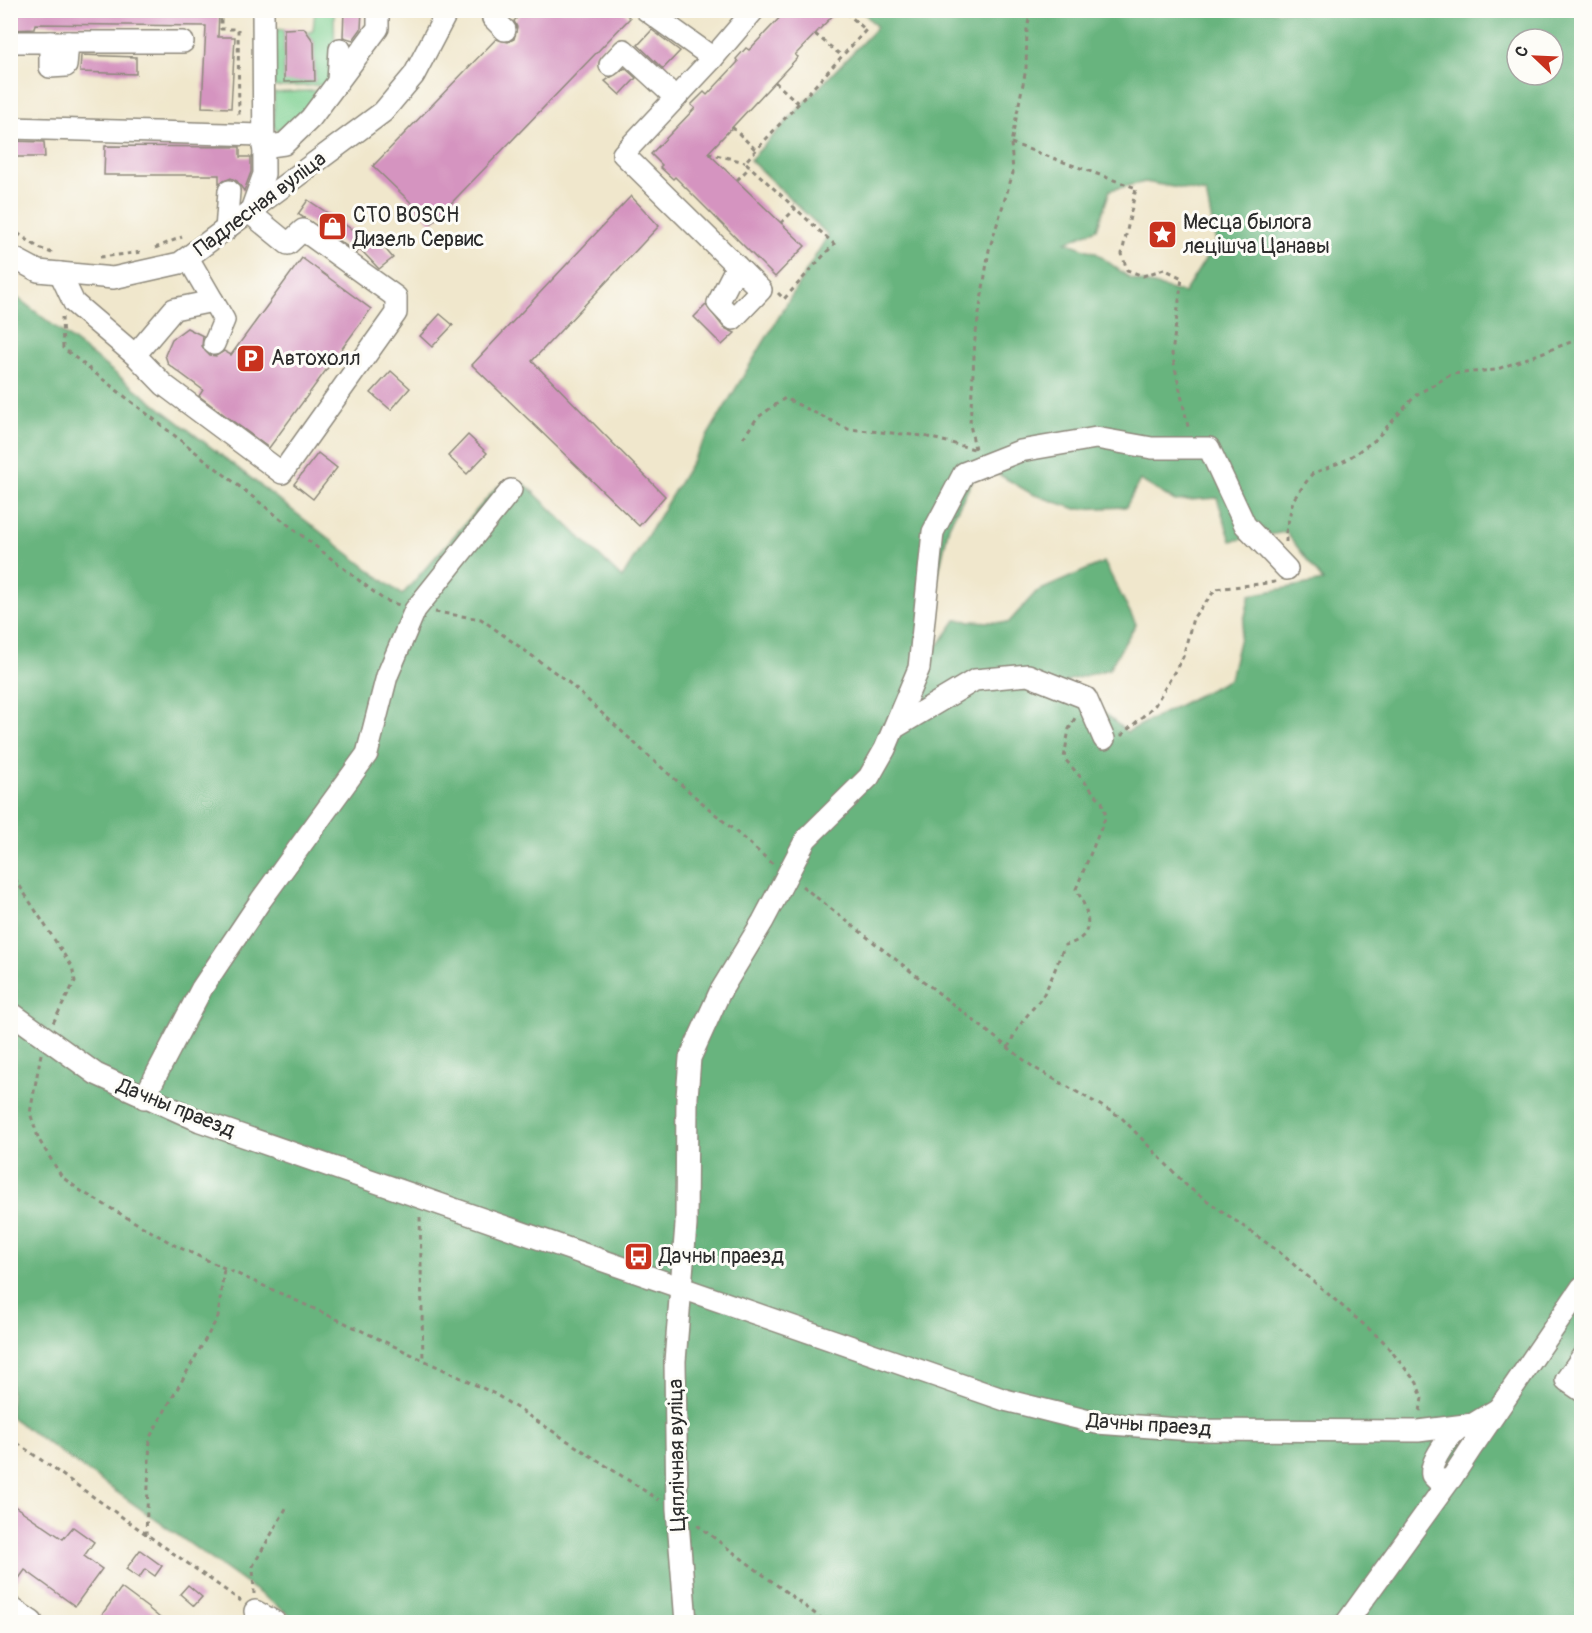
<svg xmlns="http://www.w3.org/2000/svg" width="1592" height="1633" viewBox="0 0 1592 1633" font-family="Pangolin,sans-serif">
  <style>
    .green { fill: #81d294; stroke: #567e60; stroke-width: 1.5 }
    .forest { fill: #68b47e; stroke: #4a7054; stroke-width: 1.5; fill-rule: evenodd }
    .building { fill: #d594c0 }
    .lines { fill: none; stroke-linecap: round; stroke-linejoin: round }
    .minor-casing { stroke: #8e897c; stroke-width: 24 }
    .path { stroke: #8e897c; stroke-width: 3; stroke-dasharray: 4.5 4.5; stroke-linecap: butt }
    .minor { stroke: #fff; stroke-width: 21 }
    .labels { text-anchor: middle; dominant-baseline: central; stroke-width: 6; stroke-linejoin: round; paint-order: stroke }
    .street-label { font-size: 21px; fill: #2b2b2b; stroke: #fdfcf7 }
    .poi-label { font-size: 21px; fill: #2b2b2b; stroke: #fdfcf7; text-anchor: start }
  </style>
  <rect width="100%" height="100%" fill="#fdfcf7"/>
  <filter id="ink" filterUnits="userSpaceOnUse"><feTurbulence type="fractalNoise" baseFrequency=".0167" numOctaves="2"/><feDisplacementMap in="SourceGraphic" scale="12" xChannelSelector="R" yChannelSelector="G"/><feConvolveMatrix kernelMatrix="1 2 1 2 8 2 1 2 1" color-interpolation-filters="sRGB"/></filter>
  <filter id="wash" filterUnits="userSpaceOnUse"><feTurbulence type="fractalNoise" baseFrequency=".008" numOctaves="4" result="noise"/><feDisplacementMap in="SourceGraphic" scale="24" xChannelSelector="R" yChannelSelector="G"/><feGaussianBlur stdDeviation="1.35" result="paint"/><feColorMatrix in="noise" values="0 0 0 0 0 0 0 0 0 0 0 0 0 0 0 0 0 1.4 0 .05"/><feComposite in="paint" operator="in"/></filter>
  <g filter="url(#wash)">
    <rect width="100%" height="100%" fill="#f0e7cc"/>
    <g class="green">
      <path d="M315 11H334L335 66 325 85 274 87V30L284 29V81H315L314 42 307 33 313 31Z"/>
      <path d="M322 90 290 128 277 131 274 126V93Z"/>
    </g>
    <path class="forest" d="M862 11H1581V1622H300L11 1417 10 292 402 595 497 487 514 482 525 484 622 578 828 235 750 160 877 27ZM1517 39H1553V75H1517ZM1145 182 1206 193 1216 242 1184 293 1131 279 1096 253 1066 242 1097 229 1110 190ZM981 464 1032 494 1076 509 1126 507 1140 480 1175 501 1217 498 1231 541 1286 532 1323 581 1250 595 1230 679 1127 732 1066 681 1109 669 1136 624 1104 562 1036 592 1008 623 956 620 915 678 949 526Z"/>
    <g id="blocks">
      <g class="building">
        <path d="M10 10H219L218 37H235L231 108 202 107 206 26 35 24 34 29 10 30Z"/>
        <path d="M344 10H362L361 29 353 40 343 37Z"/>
        <path d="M524 10H622L630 18 432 223 373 166 496 39 508 42 514 39 517 27 514 21Z"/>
        <path d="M787 10H838L795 55 798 57 708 153 805 246 775 277 675 177 673 179 660 167 662 165 651 154 695 108 691 105 704 92 707 95 738 62 736 59 746 48 749 50Z"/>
        <path d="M304 28 314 42 315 81 284 82V29Z"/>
        <path d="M652 30 680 51 663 69 638 45Z"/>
        <path d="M81 55 136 57V74L80 72Z"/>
        <path d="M625 68 636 78 620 95 605 81Z"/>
        <path d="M10 141 44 142 45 157H10Z"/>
        <path d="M105 146 240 147V157H251V172L244 191 237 181 231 178 219 183V175H104Z"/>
        <path d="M631 196 659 226 532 361 665 496 639 526 472 365Z"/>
        <path d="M308 200 371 242 376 238 393 258 379 269 360 249 357 253 298 214Z"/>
        <path d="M302 258 371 309 269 448 199 396 203 390 168 364 165 355 172 339 187 328 203 336 202 346 209 355 216 356 224 351 231 355Z"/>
        <path d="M706 305 724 328 735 333 722 345 694 317Z"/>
        <path d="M440 314 453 325 432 347 420 336Z"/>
        <path d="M391 371 410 388 391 410 371 393Z"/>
        <path d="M468 435 487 453 467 474 448 456Z"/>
        <path d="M318 453 337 468 313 499 294 484Z"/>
        <path d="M10 1503 63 1539 73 1527 94 1542 84 1556 102 1569 75 1606 25 1570 10 1591Z"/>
        <path d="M140 1550 162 1566 155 1576 145 1569 139 1578 126 1569Z"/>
        <path d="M188 1585 202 1597 194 1606 180 1594Z"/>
        <path d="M121 1588 148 1608 166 1623H96Z"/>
      </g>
    </g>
  </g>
  <g filter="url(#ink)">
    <use href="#blocks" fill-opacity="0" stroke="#8e897c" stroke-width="1.5"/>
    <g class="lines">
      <defs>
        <g id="minor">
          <path d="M496 10 493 18 505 30"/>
          <path d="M646 10 713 58 623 154 761 290 733 319 718 303 737 266"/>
          <path d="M14 42H183"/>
          <path d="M50 42V67L66 66 68 42"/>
          <path d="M713 58 754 10"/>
          <path d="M610 65 624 50 676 98"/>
          <path d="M338 81 340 49"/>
          <path d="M10 128 262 135"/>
          <path d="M263 147 284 144 311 118 378 28V10"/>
          <path d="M226 230 229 191"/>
          <path d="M10 256 38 271 113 278 180 263 383 112 414 75 448 10"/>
          <path d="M188 258 224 320 214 344"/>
          <path d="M60 273 74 303 135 355 164 385 282 473 396 313V297L303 230 288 244 250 213 264 174 263 10"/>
          <path d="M135 355 174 309 213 301"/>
          <path d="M896 727 975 680 1028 675 1086 698 1104 739"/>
          <path d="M10 1012 96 1074 200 1121 1005 1400 1097 1423 1192 1430 1418 1431 1473 1424 1498 1409"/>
          <path d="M144 1098 202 988 261 900 367 754 387 676 415 610 511 490"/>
          <path d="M1582 1357 1566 1380 1582 1391"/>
          <path d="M1463 1426 1474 1429 1476 1441 1451 1479 1438 1481 1432 1475C1429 1462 1451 1432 1463 1426Z"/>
          <path d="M1475 1443 1582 1287"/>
          <path d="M10 1607 32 1622"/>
          <path d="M255 1611 275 1622"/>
          <path d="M686 1622 677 1509 675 1361 686 1225 687 1097 690 1058 720 992 763 921 806 839 869 777 885 749 919 668 933 532 964 473 1020 451 1096 438 1152 448H1209L1245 525 1287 569"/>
          <path d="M1347 1622 1452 1477"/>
        </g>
      </defs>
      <use href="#minor" class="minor-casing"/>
      <g class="path">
        <path d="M221 10V29H238L239 117"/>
        <path d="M815 34 842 56"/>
        <path d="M775 82 798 103"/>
        <path d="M732 127 756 150"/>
        <path d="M1011 143 1136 188 1122 254 1127 270 1143 276 1164 269 1182 278 1172 354 1189 431"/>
        <path d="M708 153 745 162"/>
        <path d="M737 180 750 167"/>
        <path d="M781 223 796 208"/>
        <path d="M10 228 39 248 52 253"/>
        <path d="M155 248 182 237"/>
        <path d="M100 257 143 252"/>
        <path d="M778 293 784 299 834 244 745 162 866 30 843 10"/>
        <path d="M62 317 63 348 384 600 399 605"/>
        <path d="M743 438 757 418 785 398 848 429 924 436 974 449"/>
        <path d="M975 449 970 424 975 339 989 250 1013 173 1011 143 1026 69 1027 29 1031 10"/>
        <path d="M1286 542V532L1293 500 1312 474 1346 460 1375 440 1416 395 1452 374 1495 370 1582 338"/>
        <path d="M435 612 481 619 567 681 654 761 773 864"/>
        <path d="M1121 736 1155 705 1183 657 1193 618 1216 589 1276 582"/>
        <path d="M10 871 72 967 75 981 53 1023"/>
        <path d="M802 886 1033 1067 1121 1117 1188 1187 1278 1251 1383 1341 1417 1383 1422 1398 1420 1412"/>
        <path d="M1008 1048C1016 1029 1026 1016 1039 1001 1050 987 1057 962 1065 945 1098 938 1089 911 1076 889L1106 816 1102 802 1064 758 1069 729 1075 718"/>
        <path d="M41 1054 30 1113 39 1140 62 1177 81 1191 176 1246 341 1321 495 1394 659 1500"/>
        <path d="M420 1217 423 1360"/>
        <path d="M10 1438 241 1601"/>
        <path d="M697 1525 826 1622"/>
        <path d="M146 1535 150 1437 218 1317 224 1268"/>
        <path d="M254 1594 253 1566 288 1505"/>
      </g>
      <use href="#minor" class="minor"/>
    </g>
  </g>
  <defs>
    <symbol id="shop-square" viewBox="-11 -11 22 22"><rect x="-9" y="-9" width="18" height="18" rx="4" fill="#c8321e" stroke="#fdfcf7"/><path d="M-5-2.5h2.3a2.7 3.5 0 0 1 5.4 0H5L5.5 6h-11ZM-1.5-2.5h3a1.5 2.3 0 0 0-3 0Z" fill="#fff"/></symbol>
    <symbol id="sight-square" viewBox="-11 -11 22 22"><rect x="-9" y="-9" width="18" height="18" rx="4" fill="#c8321e" stroke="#fdfcf7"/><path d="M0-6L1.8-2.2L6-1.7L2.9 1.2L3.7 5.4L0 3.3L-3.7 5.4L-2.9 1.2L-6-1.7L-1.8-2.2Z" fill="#fff"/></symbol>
    <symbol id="parking-square" viewBox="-11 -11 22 22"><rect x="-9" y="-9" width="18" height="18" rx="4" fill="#c8321e" stroke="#fdfcf7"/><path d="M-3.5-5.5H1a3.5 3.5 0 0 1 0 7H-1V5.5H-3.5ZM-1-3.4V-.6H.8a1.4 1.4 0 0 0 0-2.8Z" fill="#fff"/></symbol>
    <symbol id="bus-square" viewBox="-11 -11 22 22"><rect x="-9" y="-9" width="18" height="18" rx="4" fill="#c8321e" stroke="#fdfcf7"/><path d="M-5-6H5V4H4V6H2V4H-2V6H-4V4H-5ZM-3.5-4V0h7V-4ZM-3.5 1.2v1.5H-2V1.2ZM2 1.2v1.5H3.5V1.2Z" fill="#fff"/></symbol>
  </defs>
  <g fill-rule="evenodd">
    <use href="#shop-square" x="316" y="210" width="33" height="33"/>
    <use href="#sight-square" x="1146" y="218" width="33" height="33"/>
    <use href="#parking-square" x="234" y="342" width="33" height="33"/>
    <use href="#bus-square" x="622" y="1240" width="33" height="33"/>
  </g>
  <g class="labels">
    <g class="street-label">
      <text transform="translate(260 204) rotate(-37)">Падлесная вуліца</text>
      <text transform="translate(176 1108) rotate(22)">Дачны праезд</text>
      <text transform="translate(1149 1425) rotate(4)">Дачны праезд</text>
      <text transform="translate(677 1455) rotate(-91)">Цяплічная вуліца</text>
    </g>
    <g class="poi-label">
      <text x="353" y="215">СТО BOSCH<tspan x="353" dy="24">Дизель Сервис</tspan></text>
      <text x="1183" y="222">Месца былога<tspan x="1183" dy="24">лецішча Цанавы</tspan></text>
      <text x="271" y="358">Автохолл</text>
      <text x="659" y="1256">Дачны праезд</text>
    </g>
  </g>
  <rect width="1592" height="1633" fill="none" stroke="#fdfcf7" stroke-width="36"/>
  <g transform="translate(1535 57) rotate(293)"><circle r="28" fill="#fdfcf7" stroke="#a9a8a5" stroke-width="1.5"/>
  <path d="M0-4.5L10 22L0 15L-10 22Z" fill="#c8321e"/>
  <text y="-9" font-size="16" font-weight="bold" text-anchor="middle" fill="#2b2b2b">С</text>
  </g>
</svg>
